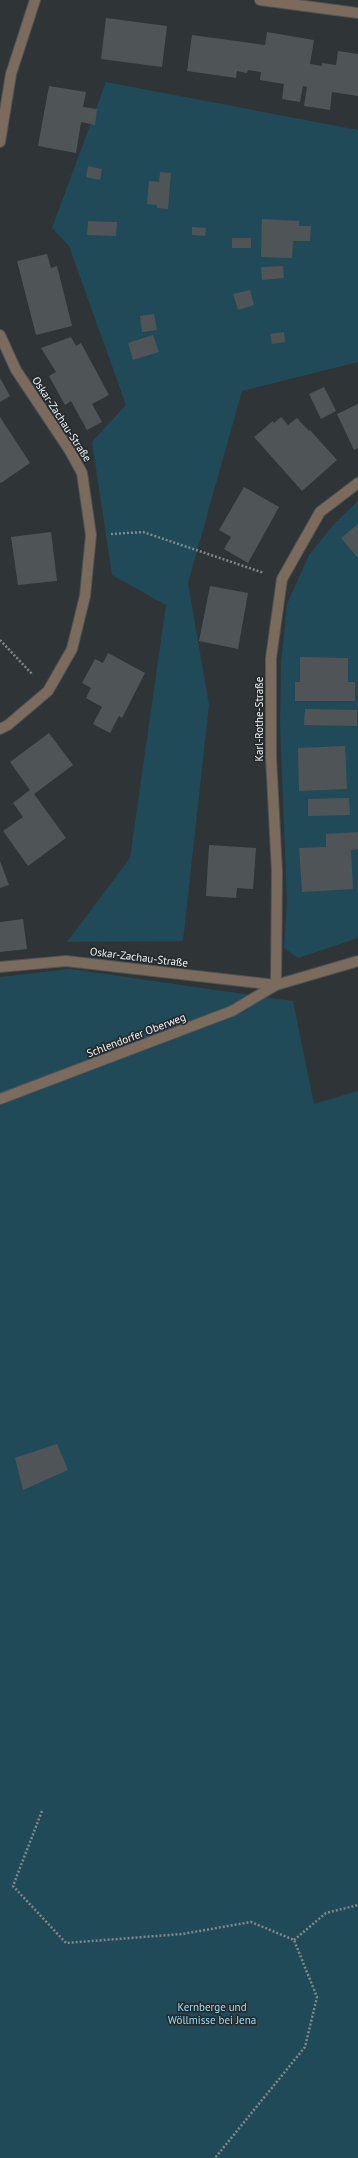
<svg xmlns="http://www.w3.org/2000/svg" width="358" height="2158" viewBox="0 0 358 2158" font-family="'PT Sans',sans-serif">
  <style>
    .green { fill: #204a57 }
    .building { fill: #4f5557 }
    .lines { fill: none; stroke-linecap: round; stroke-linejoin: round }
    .minor-casing { stroke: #4e5355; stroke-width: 12 }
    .path { stroke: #828788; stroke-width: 2.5; stroke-dasharray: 2 2; stroke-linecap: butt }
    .minor { stroke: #7b6b5c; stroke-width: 10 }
    .labels { text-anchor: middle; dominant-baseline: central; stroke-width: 3.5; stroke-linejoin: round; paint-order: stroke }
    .street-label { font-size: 11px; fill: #eff3f4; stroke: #252b2d }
    .park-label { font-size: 11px; fill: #98dff7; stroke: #252b2d }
  </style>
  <rect width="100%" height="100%" fill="#2f3537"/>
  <g class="green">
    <path d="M106 82 358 130V362L242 391 188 583 209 705 183 941 67 942 130 858 166 605 112 575 92 442 126 405 69 246 52 228Z"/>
    <path d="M358 501V938L298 958 284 948 287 900 280 726 281 664 287 604 309 555 335 523Z"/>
    <path d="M70 969 293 1001 314 1104 358 1091V2158H0V977Z"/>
  </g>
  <g class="building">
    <path d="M106 18 167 26 162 67 101 59Z"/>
    <path d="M267 32 314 40 310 64 322 66V63L336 65 338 51 358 54V96L332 92 330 110 304 106 307 87 303 86 300 102 282 99 284 84 260 80 261 72 248 70 247 73 237 71 236 78 187 71 192 35 265 45Z"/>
    <path d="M49 86 86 92 83 107 97 109 95 125 81 122 76 153 38 146Z"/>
    <path d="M88 166 102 169 100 180 86 177Z"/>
    <path d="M160 172 171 173 168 209 157 208V205L147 204 149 181 159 182Z"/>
    <path d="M262 219 299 221V226H311L310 241H293L292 258 261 257Z"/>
    <path d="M88 221 117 222 116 236 87 235Z"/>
    <path d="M192 227 206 228 205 236 192 235Z"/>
    <rect x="232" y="238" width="19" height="10"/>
    <path d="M47 254 51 268 57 266 72 326 36 335 17 261Z"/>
    <path d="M283 266 284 278 262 280 261 267Z"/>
    <path d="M250 290 254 305 238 310 233 294Z"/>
    <path d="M154 314 157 330 142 332 140 316Z"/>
    <path d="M284 332 285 342 272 344 270 334Z"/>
    <path d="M153 335 159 352 133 360 128 343Z"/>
    <path d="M71 337 76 346 81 343 109 395 92 404 102 422 87 430 71 401 65 405 49 376 56 372 41 348Z"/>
    <path d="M0 378 10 396 0 402Z"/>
    <path d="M324 387 336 411 321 419 309 394Z"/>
    <path d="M358 404V448L354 450 337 414Z"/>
    <path d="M0 417 30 463 1 483 0 482Z"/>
    <path d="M281 417 288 425 297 418 309 431 310 430 337 460 302 491 254 437 273 421 274 423Z"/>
    <path d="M244 487 279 507 248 563 224 549 231 537 219 530Z"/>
    <path d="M358 524V558L341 538Z"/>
    <path d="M51 532 57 581 18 585 11 537Z"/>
    <path d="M210 586 248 593 238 649 199 641Z"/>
    <path d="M108 653 145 673 122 718 119 716 110 733 93 724 102 707 86 698 91 688 82 683 95 659 103 663Z"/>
    <path d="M300 657 348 658V682H355V701H295V682H300Z"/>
    <path d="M305 709 357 710V726L304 725Z"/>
    <path d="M49 733 73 765 34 794 66 838 28 866 3 831 23 817 13 803 30 790 10 762Z"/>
    <path d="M345 746 347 789 299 791 298 748Z"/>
    <path d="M349 798 350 815 308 816V799Z"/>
    <path d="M358 832V849L351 850 353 889 302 892 299 848 326 847V834Z"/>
    <path d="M209 845 256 848 253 889 237 888 236 898 206 896Z"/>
    <path d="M0 861 9 885 0 888Z"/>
    <path d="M23 919 27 949 0 952V922Z"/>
    <path d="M57 1444 68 1470 23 1490 15 1458Z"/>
  </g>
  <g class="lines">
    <defs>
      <g id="minor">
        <path d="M260 0 358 13"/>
        <path d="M0 142 11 74 35 0"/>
        <path d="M0 335 16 370 70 451 82 473 91 535 85 596 72 649 48 691 8 725 0 729"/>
        <path d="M0 967 66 961 276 985"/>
        <path d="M276 985 277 872 271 757V658L282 579 320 512 358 483"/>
        <path d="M0 1099 232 1011 276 985 358 961"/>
      </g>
    </defs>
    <use href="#minor" class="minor-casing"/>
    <g class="path">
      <path d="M111 534 143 532 264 573"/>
      <path d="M0 640 33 675"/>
      <path d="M42 1811 13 1886 66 1943 182 1934 251 1922 294 1940 317 1997 305 2047 215 2158"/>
      <path d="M294 1940 326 1913 358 1905"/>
    </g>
    <use href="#minor" class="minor"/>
  </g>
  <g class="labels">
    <g class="street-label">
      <text transform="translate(62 419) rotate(57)">Oskar-Zachau-Straße</text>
      <text transform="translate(259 719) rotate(-90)">Karl-Rothe-Straße</text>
      <text transform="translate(139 957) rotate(7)">Oskar-Zachau-Straße</text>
      <text transform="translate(136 1035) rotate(-21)">Schlendorfer Oberweg</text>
    </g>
    <g class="park-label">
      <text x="212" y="2007">Kernberge und<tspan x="212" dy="13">Wöllmisse bei Jena</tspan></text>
    </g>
  </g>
</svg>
